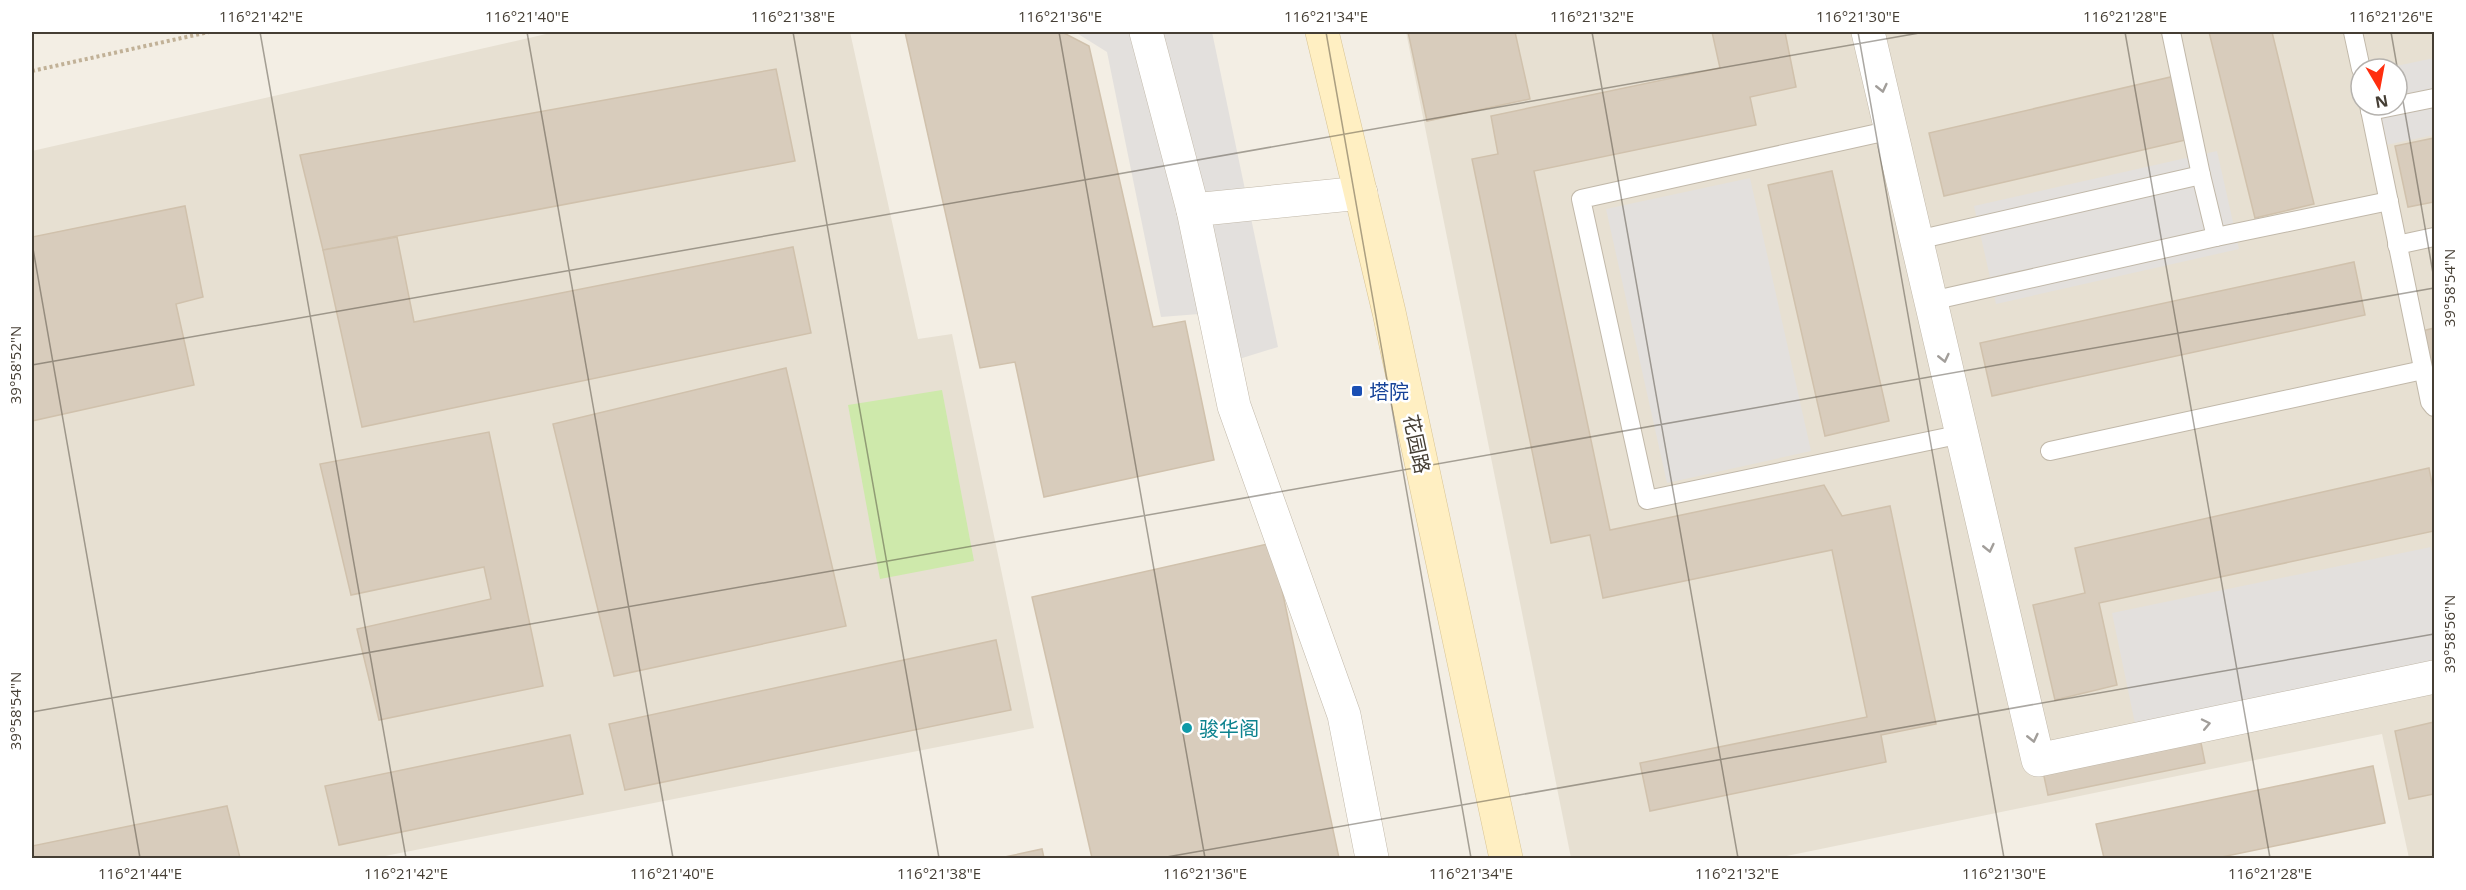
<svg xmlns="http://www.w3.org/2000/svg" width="2466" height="890" viewBox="0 0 2466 890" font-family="'Open Sans','Noto Sans SC',sans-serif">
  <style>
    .residential { fill: #e7e0d2; fill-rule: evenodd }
    .green { fill: #cee9ab }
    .parking { fill: #e3e0dd }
    .building { fill: #d8ccbc; stroke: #d0c1ac; stroke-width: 1.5 }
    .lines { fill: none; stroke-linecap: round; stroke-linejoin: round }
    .lane-casing { stroke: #c1b8a9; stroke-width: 20 }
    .street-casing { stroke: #c1b8a9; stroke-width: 34 }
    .secondary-casing { stroke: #d8c494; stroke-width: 34 }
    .path { stroke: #c1b197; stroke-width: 4; stroke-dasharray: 3 3; stroke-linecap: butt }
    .lane { stroke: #fff; stroke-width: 18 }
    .street { stroke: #fff; stroke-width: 33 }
    .secondary { stroke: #ffefc2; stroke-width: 33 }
    .oneway { stroke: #a29e9a }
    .ticks { fill: none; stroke: #453e34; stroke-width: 1.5; stroke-opacity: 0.45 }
    .transit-dot { fill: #1a4fb4; stroke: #fff; stroke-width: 2 }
    .culture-dot { fill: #0f9aa8; stroke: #fff; stroke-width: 2 }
    .labels { text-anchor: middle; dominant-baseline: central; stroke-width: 5; stroke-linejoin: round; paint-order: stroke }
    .transit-label { font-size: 20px; fill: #164399; stroke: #fff; text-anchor: start }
    .street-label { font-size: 20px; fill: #453e34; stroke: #fff }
    .culture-label { font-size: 20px; fill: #0d838f; stroke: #fff; text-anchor: start }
    .neatline { fill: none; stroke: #453e34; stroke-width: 2 }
    .ticks-label { font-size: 15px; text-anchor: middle; fill: #453e34 }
  </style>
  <rect width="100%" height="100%" fill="#f3eee4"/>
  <g class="residential">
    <path d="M555 32H850L918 339 952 334 1034 728 375 858H32V151Z"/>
    <path d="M1406 32H2434V858H2409L2382 734 1777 858H1571ZM2361 69H2397V105H2361Z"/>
  </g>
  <path class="green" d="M942 390 974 561 880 579 848 405Z"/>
  <g class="parking">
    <path d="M1075 32H1212L1278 347 1210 368 1199 314 1161 317 1107 52Z"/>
    <path d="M2434 58V135L2386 145 2378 105H2397V69H2382Z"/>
    <path d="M2217 151 2239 249 1996 304 1974 206Z"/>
    <path d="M1750 178 1811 451 1667 483 1606 209Z"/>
    <path d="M2431 547 2434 566V677L2138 738 2112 613Z"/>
  </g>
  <g class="building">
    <path d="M905 32H1062L1089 46 1153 327 1185 321 1214 460 1044 497 1015 362 980 368Z"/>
    <path d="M1408 32H1515L1530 99 1427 121Z"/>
    <path d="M1712 32H1785L1796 87 1750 97 1756 125 1534 171 1610 530 1824 485 1842 516 1890 506 1936 724 1881 735 1886 762 1650 811 1640 763 1867 717 1832 550 1603 598 1590 535 1551 543 1472 159 1498 154 1491 116 1720 68Z"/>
    <path d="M2209 32H2272L2314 204 2255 218Z"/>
    <path d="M776 69 795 161 323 250 300 155Z"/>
    <path d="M2175 76 2190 139 1944 196 1929 133Z"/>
    <path d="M2434 138V202L2408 207 2395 146Z"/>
    <path d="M1832 171 1889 421 1825 436 1768 185Z"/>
    <path d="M185 206 203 297 176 304 194 385 32 421V237Z"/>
    <path d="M397 237 414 322 793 247 811 333 362 427 323 250Z"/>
    <path d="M2354 262 2365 315 1992 396 1980 343Z"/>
    <path d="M2434 328V389L2422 331Z"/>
    <path d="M786 368 846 626 614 676 553 424Z"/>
    <path d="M489 432 543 686 379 720 357 629 491 599 484 567 351 595 320 464Z"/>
    <path d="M2429 468 2434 494V531L2099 603 2117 685 2055 700 2033 605 2085 593 2075 548Z"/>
    <path d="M1272 543 1339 858H1092L1032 597Z"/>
    <path d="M996 640 1011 710 625 790 609 724Z"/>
    <path d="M2434 722V794L2409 799 2395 731Z"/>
    <path d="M2199 733 2205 763 2048 795 2042 767Z"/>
    <path d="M570 735 583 794 339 845 325 786Z"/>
    <path d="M2373 766 2385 823 2217 858H2104L2096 824Z"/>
    <path d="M227 806 240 858H32V846Z"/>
    <path d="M1042 849 1044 858H1000Z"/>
  </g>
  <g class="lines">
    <defs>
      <g id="lane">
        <path d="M2171 32 2201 175"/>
        <path d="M2353 32 2361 69"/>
        <path d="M2369 105 2430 402 2434 407"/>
        <path d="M2370 111 2434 98"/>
        <path d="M1892 130 1581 199 1647 500 1962 434"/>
        <path d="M2216 237 2389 201"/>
        <path d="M1917 240 2201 175 2216 237 1931 301"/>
        <path d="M2397 245 2434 237"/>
        <path d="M2050 451 2423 370"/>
      </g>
      <g id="street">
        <path d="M1146 32 1193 210"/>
        <path d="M1868 32 2038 760 2434 677"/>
        <path d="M1361 193 1193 210 1234 406 1344 715 1372 858"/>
      </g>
      <path id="secondary" d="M1322 32 1389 312 1506 858"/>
    </defs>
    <use href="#lane" class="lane-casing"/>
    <use href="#street" class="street-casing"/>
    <use href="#secondary" class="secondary-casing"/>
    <path class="path" d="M32 71 209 32"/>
    <use href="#lane" class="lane"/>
    <use href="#street" class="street"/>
    <use href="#secondary" class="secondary"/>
  </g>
  <defs><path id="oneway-chevron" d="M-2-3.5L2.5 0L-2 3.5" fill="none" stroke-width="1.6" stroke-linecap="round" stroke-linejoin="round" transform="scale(1.5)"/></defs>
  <g class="oneway">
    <use href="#oneway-chevron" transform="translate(1882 88) rotate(77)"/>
    <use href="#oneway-chevron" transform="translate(1944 358) rotate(77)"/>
    <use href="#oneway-chevron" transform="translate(1989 548) rotate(77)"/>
    <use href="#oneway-chevron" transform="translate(2206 724) rotate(-12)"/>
    <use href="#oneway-chevron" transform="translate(2033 738) rotate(77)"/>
  </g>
  <path class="ticks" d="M260 32 406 858M527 32 673 858M793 32 939 858M1059 32 1205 858M1326 32 1471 858M1592 32 1738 858M1858 32 2004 858M2125 32 2270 858M2391 32 2434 279M32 243 140 858M32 365 1925 32M32 712 2434 288M1161 858 2434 634"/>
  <rect class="transit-dot" x="1351" y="385" width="12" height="12" rx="3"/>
  <circle class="culture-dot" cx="1187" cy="728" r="6"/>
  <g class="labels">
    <g class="transit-label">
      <text x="1369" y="391">塔院</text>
    </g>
    <g class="street-label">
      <text transform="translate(1417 444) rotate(78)">花园路</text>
    </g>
    <g class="culture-label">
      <text x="1199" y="728">骏华阁</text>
    </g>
  </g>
  <rect width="2466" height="890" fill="none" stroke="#ffffff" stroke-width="66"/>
  <g transform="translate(2379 87) rotate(170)"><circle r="28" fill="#ffffff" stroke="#b5b2ae" stroke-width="1.5"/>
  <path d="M0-4.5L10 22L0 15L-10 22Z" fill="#ff2e0f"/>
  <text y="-9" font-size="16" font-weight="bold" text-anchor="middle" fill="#453e34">N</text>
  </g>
  <rect x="33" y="33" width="2400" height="824" class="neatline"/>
  <g class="ticks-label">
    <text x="261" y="22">116°21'42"E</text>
    <text x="527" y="22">116°21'40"E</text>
    <text x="793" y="22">116°21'38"E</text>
    <text x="1060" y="22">116°21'36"E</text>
    <text x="1326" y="22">116°21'34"E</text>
    <text x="1592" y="22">116°21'32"E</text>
    <text x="1858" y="22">116°21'30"E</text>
    <text x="2125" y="22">116°21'28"E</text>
    <text x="2391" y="22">116°21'26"E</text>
    <text transform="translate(2450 288) rotate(-90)" y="5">39°58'54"N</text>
    <text transform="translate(16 365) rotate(-90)" y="5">39°58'52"N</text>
    <text transform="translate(2450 634) rotate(-90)" y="5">39°58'56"N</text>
    <text transform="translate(16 711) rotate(-90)" y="5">39°58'54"N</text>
    <text x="140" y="879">116°21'44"E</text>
    <text x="406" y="879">116°21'42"E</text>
    <text x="672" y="879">116°21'40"E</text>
    <text x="939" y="879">116°21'38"E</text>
    <text x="1205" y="879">116°21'36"E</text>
    <text x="1471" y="879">116°21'34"E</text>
    <text x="1737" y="879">116°21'32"E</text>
    <text x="2004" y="879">116°21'30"E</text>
    <text x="2270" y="879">116°21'28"E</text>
  </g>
</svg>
